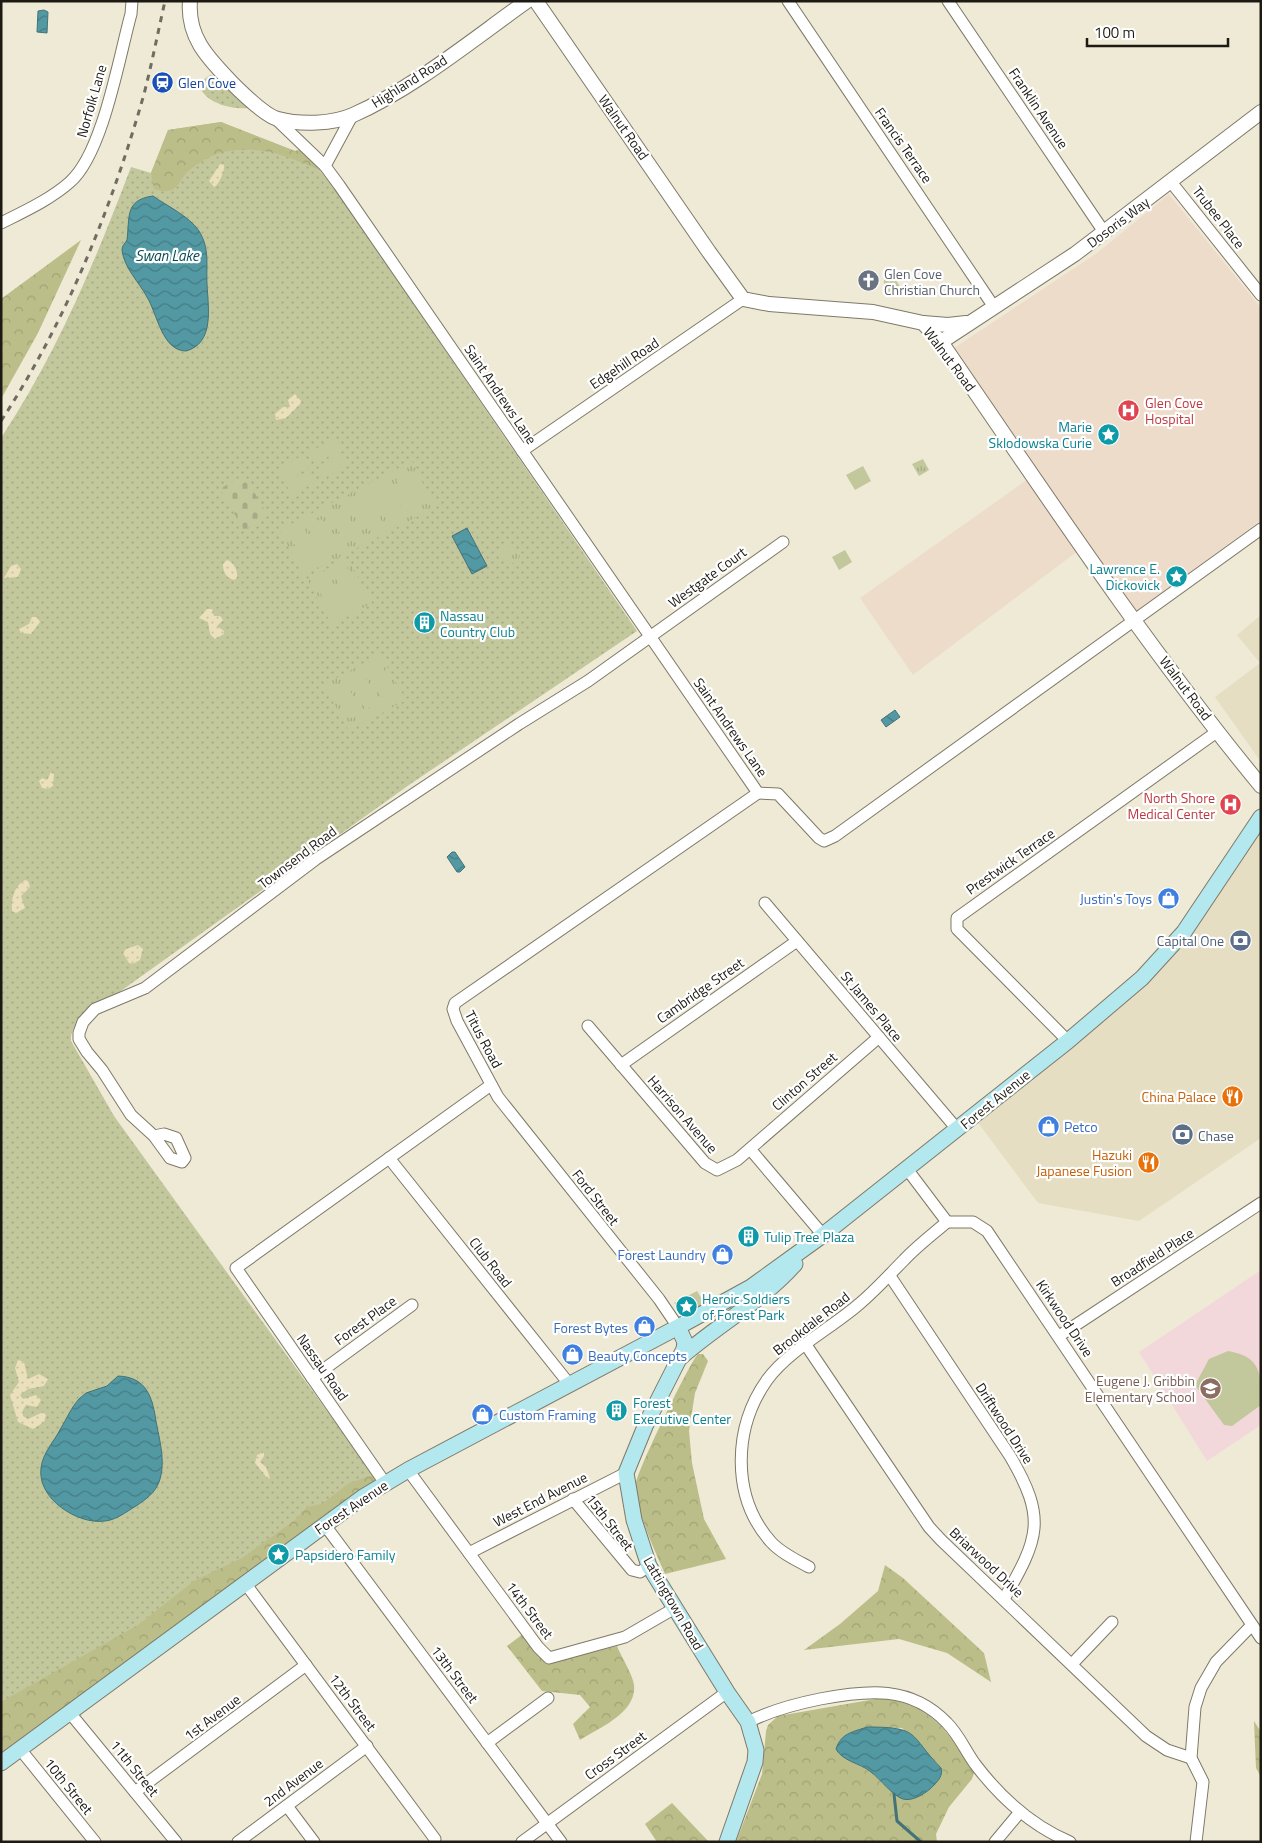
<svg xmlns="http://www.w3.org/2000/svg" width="1262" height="1843" viewBox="0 0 1262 1843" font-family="'Titillium Web',sans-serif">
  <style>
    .built { fill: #e5dec3 }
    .education { fill: #f3d8db }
    .medical { fill: #eedccb }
    .grass { fill: url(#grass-dots) }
    .forest { fill: url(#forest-crowns); fill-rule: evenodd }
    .sand { fill: url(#sand-dots) }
    .cemetery { fill: url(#cemetery-stones) }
    .park { fill: url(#park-tufts) }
    .pitch { fill: #c3c79c }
    .water { fill: url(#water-waves); stroke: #427378 }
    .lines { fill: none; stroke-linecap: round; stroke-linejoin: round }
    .stream { stroke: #427378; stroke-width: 3 }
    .minor-casing { stroke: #7e7968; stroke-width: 13 }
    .tertiary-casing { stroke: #7e7968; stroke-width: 16 }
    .secondary-casing { stroke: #7e7968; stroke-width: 17 }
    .minor { stroke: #fff; stroke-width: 11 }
    .tertiary { stroke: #fff; stroke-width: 14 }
    .secondary { stroke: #b4e8ef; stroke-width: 15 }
    .rail { stroke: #6f6c60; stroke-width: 3; stroke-dasharray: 6 6; stroke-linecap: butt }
    .labels { text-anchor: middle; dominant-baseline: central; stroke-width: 4.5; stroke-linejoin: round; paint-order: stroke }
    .street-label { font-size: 14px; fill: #1c1a13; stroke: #fff }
    .transit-label { font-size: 14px; fill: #164399; stroke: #fff; text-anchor: start }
    .worship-label { font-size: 14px; fill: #5b616d; stroke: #fff; text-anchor: start }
    .health-label { font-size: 14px; fill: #be3a42; stroke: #fff; text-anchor: start }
    .culture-label { font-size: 14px; fill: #0d838f; stroke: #fff; text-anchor: start }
    .shop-label { font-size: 14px; fill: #366cbe; stroke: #fff; text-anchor: end }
    .service-label { font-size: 14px; fill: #4e5e75; stroke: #fff; text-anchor: end }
    .food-label { font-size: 14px; fill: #c56008; stroke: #fff; text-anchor: end }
    .education-label { font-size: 14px; fill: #785e54; stroke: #fff; text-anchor: end }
    .water-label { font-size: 15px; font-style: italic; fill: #054850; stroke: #fff }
  </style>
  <defs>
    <pattern id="grass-dots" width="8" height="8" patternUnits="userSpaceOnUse" patternTransform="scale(1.25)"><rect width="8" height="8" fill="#c3c79c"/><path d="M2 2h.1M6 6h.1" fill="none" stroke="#a7aa86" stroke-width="1.8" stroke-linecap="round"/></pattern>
    <pattern id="forest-crowns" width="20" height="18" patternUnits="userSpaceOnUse" patternTransform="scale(1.25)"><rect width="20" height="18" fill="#bbbe88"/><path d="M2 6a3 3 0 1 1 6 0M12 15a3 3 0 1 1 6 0" fill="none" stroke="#a0a374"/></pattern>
    <pattern id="sand-dots" width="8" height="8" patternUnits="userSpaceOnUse" patternTransform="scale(1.25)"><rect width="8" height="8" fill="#eae0bb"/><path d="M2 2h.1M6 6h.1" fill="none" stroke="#c8c0a0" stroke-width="1.8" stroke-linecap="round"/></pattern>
    <pattern id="cemetery-stones" width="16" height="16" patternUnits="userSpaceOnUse" patternTransform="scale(1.25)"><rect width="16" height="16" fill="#c3c79c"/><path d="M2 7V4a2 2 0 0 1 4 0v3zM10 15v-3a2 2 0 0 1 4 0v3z" fill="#a7aa86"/></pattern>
    <pattern id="park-tufts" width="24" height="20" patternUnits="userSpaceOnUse" patternTransform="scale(1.25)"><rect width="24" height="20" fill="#c3c79c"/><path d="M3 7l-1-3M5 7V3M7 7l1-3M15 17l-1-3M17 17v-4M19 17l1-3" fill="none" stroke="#a7aa86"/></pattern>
    <pattern id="water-waves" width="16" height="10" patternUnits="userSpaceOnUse" patternTransform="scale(1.25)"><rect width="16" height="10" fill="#5399a3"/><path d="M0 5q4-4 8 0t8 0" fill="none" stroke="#447c84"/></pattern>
  </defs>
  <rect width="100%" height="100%" fill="#efead6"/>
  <g class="built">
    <path d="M1261 615V762L1215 697 1260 663 1237 635Z"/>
    <path d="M1261 817V1138L1139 1221 1038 1203 973 1116 1142 978Z"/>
  </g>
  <path class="education" d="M1261 1270V1425L1207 1461 1139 1352Z"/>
  <path class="medical" d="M1169 194 1261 308V520L1136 612 1086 545 913 675 860 598 1038 472 954 348 1097 253Z"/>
  <g class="grass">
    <path d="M210 75 215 76 250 108C234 110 205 104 200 86L202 81Z"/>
    <path d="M221 122 295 151 302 149 335 189 637 631 409 785 111 998C97 1009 69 1021 71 1041L114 1116 379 1483 1 1755V438C57 353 95 262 131 167L151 173 168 130Z"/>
  </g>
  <g class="forest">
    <path d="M221 122 295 151 302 149 319 170C286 155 260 145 223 152 214 154 200 162 192 168 176 180 180 197 154 189L151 173 168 130Z"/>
    <path d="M81 240 38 333 1 399V299Z"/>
    <path d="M698 1354H703L708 1361 695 1393 689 1431 692 1463 704 1519 726 1559 665 1574C653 1546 637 1515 636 1484 635 1475 691 1360 698 1354Z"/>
    <path d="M373 1475 379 1483 1 1755V1702L138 1625 194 1581 242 1558 295 1520 307 1507 322 1504 349 1483Z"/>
    <path d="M885 1565 903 1578 984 1653 991 1682 947 1653 899 1639 804 1650 840 1624 878 1591Z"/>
    <path d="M523 1634 549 1663 617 1646C621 1656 633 1675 634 1685 637 1713 599 1728 580 1740L573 1724 590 1707 580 1695 542 1691 507 1646Z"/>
    <path d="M881 1698C931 1704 950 1733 974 1773L972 1779 949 1807 936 1834 937 1842H736L762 1774 766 1731 768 1725 778 1716ZM867 1727 902 1728 941 1768 894 1794 871 1772 839 1754Z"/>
    <path d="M1254 1721 1261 1732V1777L1256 1768Z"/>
    <path d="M672 1803 709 1842H657L645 1824Z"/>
  </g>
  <g class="sand">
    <path d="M220 164 224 165C225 170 219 185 214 187L209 181Z"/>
    <path d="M295 394 301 401 300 404 286 418 276 420 275 414 283 407H290L288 400Z"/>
    <path d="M227 560C234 562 238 571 237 578L234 580C226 578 223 572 223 564Z"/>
    <path d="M17 564 21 569 18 577 4 578 11 566Z"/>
    <path d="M207 609H212L214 616H220L223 620 217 626 224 631V634L215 639 210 634 208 622 199 618Z"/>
    <path d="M32 617H37L40 622 31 634 21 633 19 629 29 624Z"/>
    <path d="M51 772 54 774 53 786 48 789 42 788 39 781 42 778 47 780Z"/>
    <path d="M25 880 28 881 30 887 21 896 25 908 16 913 12 911C11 899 14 886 25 880Z"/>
    <path d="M138 945 143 949 140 960 133 964 129 963 123 953 126 949Z"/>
    <path d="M18 1360 24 1362 28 1379 39 1374 48 1379 44 1386 28 1389 20 1395 23 1399 36 1395 41 1400 37 1407 26 1405 23 1410V1416L28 1419 43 1412 46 1415 44 1422 33 1429 18 1422 10 1395 19 1382 15 1368Z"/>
    <path d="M264 1452V1456L260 1462 266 1467 270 1478 268 1479 255 1463 257 1455Z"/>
  </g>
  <path class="cemetery" d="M244 475 268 516 244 530 220 489Z"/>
  <g class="park">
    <path d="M884 276H893L901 288 889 294 884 287Z"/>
    <path d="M923 459 929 470 919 476 912 464Z"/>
    <path d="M412 461 436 507 303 576 280 530Z"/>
    <path d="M513 544 520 556 518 560 506 567 499 551Z"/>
    <path d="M346 559H348L372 603 332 625 307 579Z"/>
    <path d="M380 654 406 700 349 731 324 685Z"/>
    <path d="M697 1291 706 1305 685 1315 674 1303Z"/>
  </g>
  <g class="pitch">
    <path d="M335 438 341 450 316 463 310 452Z"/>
    <path d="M343 453 349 465 324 478 318 466Z"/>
    <path d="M302 456 309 468 284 481 278 469Z"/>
    <path d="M863 466 871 481 855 490 846 475Z"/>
    <path d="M310 470 316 482 292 495 285 483Z"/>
    <path d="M410 473 425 502 411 509 396 480Z"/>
    <path d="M389 483 404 513 390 520 375 490Z"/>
    <path d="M368 494 383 524 369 531 354 502Z"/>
    <path d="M344 507 359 537 345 544 330 514Z"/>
    <path d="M321 519 336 549 322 556 307 526Z"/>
    <path d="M304 528 319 558 305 565 290 536Z"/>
    <path d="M845 550 852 562 839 570 832 557Z"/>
    <path d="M348 568 363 598 349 605 334 575Z"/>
    <path d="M330 577 345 607 331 614 316 584Z"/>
    <path d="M380 663 397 692 383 700 367 671Z"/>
    <path d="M363 673 379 702 366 710 349 681Z"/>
    <path d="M346 683 362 712 349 719 332 691Z"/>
    <path d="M1228 1351C1262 1357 1261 1374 1261 1405L1232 1426 1224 1425 1195 1385 1209 1359Z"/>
  </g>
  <g class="water">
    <path d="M44 10 48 12 47 33 37 32 38 11Z"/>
    <path d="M153 196C167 206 189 216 199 231 210 249 206 264 207 284 208 307 215 343 186 351 162 351 157 313 147 297 139 282 124 268 122 250 122 245 125 244 127 240 130 218 124 200 153 196Z"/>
    <path d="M467 528 487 566 472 574 452 536Z"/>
    <path d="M895 710 900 717 886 727 881 720Z"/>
    <path d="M452 852H455L465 867 460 872H457L447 857Z"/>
    <path d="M118 1376C143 1377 151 1392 155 1415 158 1436 167 1461 159 1482 155 1493 145 1500 136 1506 126 1512 116 1520 105 1521 78 1525 37 1499 41 1468 43 1452 54 1442 61 1428 67 1418 71 1408 79 1399L86 1393 107 1386Z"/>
    <path d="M867 1727C921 1727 908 1734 941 1768 943 1775 939 1780 934 1785 928 1792 913 1802 903 1799 893 1796 880 1779 871 1772 860 1763 842 1761 836 1749 841 1733 853 1732 867 1727Z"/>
  </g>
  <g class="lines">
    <path class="stream" d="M894 1794 897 1821 921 1842"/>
    <defs>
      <g id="minor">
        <path d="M788 1 994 307"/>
        <path d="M948 1 1104 232"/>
        <path d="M276 119 325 166 339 185 758 793 778 794 819 838 824 841 835 836 1261 529"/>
        <path d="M325 166 352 116"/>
        <path d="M1171 182 1261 295"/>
        <path d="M1 223C25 211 51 199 70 182 103 153 119 57 131 14L132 1"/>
        <path d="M522 451 743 299"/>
        <path d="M765 903 957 1129"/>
        <path d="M588 1026 705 1163 717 1170 737 1160 879 1037"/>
        <path d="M1068 1041 957 929V918L1218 731"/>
        <path d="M621 1065 797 941"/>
        <path d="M154 1136 164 1134 176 1138 185 1158 182 1162 170 1158 154 1136 131 1115 102 1070 87 1052 79 1039V1033L83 1022 95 1009 145 988 316 859 519 724 588 681 783 542"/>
        <path d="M750 1149 823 1235"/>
        <path d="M389 1158 570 1385"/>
        <path d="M907 1169 947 1222"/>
        <path d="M947 1222H973L987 1231 1261 1638"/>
        <path d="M890 1276 1010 1456C1047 1519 1039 1538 1004 1599"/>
        <path d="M678 1327 659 1299 498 1097 457 1021 453 1009 455 1003 758 793"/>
        <path d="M1059 1336 1261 1203"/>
        <path d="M806 1345 929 1527 941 1540 1146 1736 1167 1750 1191 1758"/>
        <path d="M312 1378 412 1305"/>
        <path d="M408 1470 538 1647 549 1658 625 1637 675 1608"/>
        <path d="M385 1483 236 1268 491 1085"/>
        <path d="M573 1499 632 1570 640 1572 649 1566"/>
        <path d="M324 1524 561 1842"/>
        <path d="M469 1553 626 1473"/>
        <path d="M809 1567C796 1560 781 1553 771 1542 731 1497 733 1428 767 1380 789 1350 830 1329 858 1305 875 1291 889 1275 904 1260 917 1246 933 1234 947 1222"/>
        <path d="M245 1583 435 1839"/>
        <path d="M1072 1664 1112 1622"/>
        <path d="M70 1713 176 1842"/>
        <path d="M748 1722C772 1710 795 1704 820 1699 867 1690 911 1685 947 1723 959 1735 965 1750 975 1764 1000 1797 1032 1826 1070 1842"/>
        <path d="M487 1743 548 1698"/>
        <path d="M20 1749 95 1842"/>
        <path d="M135 1792 306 1665"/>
        <path d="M287 1806 314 1842"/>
        <path d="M238 1842 367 1746"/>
        <path d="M522 1842 727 1692"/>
        <path d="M995 1842 1020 1812"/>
        <path d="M1196 1842 1203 1782 1191 1758 1195 1707 1201 1688 1216 1662 1252 1625"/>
      </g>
      <g id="tertiary">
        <path d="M190 1C187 37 208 58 231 82 241 92 265 116 278 119 300 125 333 124 353 115 414 88 472 40 527 1"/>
        <path d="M536 1 709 252 743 299 769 304 873 312 923 323 941 342C1044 492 1145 645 1261 786"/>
        <path d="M923 323 948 325 966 323"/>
        <path d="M941 342 1075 254 1261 112"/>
      </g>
      <g id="secondary">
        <path d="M681 1357C719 1324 762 1301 795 1264"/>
        <path d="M1 1763 363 1497 408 1470 678 1327"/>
        <path d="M727 1842 755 1762 756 1750 748 1722 727 1692 649 1566 634 1520 626 1473 646 1424 684 1349 685 1342 678 1327 751 1287 823 1235 1068 1041 1142 978 1184 932 1261 817"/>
      </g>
    </defs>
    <use href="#minor" class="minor-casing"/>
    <use href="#tertiary" class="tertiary-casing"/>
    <use href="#secondary" class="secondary-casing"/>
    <use href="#minor" class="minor"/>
    <use href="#tertiary" class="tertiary"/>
    <use href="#secondary" class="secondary"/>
    <path class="rail" d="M1 421C66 322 112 207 144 94 152 63 158 32 165 1"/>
  </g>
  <defs>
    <symbol id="station-disc" viewBox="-11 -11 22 22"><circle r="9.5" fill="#1a4fb4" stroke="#fff"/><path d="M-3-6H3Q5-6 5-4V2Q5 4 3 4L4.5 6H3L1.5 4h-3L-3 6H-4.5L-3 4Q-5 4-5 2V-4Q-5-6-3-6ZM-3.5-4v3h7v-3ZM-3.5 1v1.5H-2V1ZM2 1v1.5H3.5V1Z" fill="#fff"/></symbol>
    <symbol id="church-disc" viewBox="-11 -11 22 22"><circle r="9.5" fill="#6b7280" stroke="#fff"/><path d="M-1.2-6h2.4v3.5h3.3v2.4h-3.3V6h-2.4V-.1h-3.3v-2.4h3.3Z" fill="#fff"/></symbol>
    <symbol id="hospital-disc" viewBox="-11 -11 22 22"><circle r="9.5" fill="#e0444e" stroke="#fff"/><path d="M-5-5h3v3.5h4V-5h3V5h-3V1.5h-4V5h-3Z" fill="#fff"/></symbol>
    <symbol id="sight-disc" viewBox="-11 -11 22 22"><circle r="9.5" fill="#0f9aa8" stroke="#fff"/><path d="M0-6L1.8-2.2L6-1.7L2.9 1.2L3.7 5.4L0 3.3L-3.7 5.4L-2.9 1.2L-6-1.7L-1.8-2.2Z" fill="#fff"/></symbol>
    <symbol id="building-disc" viewBox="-11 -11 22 22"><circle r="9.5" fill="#0f9aa8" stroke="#fff"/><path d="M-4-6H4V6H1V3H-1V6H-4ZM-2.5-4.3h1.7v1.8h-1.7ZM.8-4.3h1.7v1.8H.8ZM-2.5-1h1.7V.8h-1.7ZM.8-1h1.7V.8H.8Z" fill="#fff"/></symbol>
    <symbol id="shop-disc" viewBox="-11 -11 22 22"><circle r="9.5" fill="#3f7fe0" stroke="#fff"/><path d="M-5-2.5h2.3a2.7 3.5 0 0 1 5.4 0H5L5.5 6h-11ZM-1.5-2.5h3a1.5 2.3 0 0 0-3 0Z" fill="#fff"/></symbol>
    <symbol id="bank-disc" viewBox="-11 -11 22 22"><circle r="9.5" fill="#5c6f8a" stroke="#fff"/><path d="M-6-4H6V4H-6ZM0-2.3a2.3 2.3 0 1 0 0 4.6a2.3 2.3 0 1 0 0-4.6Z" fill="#fff"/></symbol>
    <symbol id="restaurant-disc" viewBox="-11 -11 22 22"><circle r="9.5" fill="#e8710a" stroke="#fff"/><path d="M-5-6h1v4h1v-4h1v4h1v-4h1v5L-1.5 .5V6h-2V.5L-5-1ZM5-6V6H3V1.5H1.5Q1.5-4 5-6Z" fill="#fff"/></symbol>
    <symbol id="school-disc" viewBox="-11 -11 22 22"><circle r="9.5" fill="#8d6e63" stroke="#fff"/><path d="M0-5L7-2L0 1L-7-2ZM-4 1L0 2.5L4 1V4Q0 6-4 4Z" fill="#fff"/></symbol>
  </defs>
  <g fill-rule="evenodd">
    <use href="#station-disc" x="150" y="70" width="25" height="25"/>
    <use href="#church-disc" x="856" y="268" width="25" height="25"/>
    <use href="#hospital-disc" x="1116" y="398" width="25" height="25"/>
    <use href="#sight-disc" x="1096" y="422" width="25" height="25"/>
    <use href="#sight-disc" x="1164" y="564" width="25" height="25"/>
    <use href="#building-disc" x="412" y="610" width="25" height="25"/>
    <use href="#hospital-disc" x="1218" y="792" width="25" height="25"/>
    <use href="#shop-disc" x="1156" y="886" width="25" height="25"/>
    <use href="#bank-disc" x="1228" y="928" width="25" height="25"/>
    <use href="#restaurant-disc" x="1220" y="1084" width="25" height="25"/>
    <use href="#shop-disc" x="1036" y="1114" width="25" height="25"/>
    <use href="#bank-disc" x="1170" y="1122" width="25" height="25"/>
    <use href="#restaurant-disc" x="1136" y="1150" width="25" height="25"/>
    <use href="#building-disc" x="736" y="1224" width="25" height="25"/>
    <use href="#shop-disc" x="710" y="1242" width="25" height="25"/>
    <use href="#sight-disc" x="674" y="1294" width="25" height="25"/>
    <use href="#shop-disc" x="632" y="1314" width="25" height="25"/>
    <use href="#shop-disc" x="560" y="1342" width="25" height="25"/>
    <use href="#school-disc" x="1198" y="1376" width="25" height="25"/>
    <use href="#building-disc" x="604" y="1398" width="25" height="25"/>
    <use href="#shop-disc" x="470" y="1402" width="25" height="25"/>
    <use href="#sight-disc" x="266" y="1542" width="25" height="25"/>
  </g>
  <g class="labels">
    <g class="street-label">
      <text transform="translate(409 81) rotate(-32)">Highland Road</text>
      <text transform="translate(91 101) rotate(-74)">Norfolk Lane</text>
      <text transform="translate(1039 108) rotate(56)">Franklin Avenue</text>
      <text transform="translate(624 127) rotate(55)">Walnut Road</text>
      <text transform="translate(904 145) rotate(55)">Francis Terrace</text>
      <text transform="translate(1219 217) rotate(52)">Trubee Place</text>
      <text transform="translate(1118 222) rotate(-37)">Dosoris Way</text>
      <text transform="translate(950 359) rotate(53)">Walnut Road</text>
      <text transform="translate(624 363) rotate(-34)">Edgehill Road</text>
      <text transform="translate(501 394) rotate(56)">Saint Andrews Lane</text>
      <text transform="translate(707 577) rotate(-36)">Westgate Court</text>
      <text transform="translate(1186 688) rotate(53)">Walnut Road</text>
      <text transform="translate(731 727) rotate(55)">Saint Andrews Lane</text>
      <text transform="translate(297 857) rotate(-37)">Townsend Road</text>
      <text transform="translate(1010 861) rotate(-35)">Prestwick Terrace</text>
      <text transform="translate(700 990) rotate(-35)">Cambridge Street</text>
      <text transform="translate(872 1006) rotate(50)">St James Place</text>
      <text transform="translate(484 1039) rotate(62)">Titus Road</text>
      <text transform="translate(804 1081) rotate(-41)">Clinton Street</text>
      <text transform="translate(995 1099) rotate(-39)">Forest Avenue</text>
      <text transform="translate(683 1114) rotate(49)">Harrison Avenue</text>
      <text transform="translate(596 1197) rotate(52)">Ford Street</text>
      <text transform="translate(1152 1257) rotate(-33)">Broadfield Place</text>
      <text transform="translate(491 1262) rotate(52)">Club Road</text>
      <text transform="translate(1065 1318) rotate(56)">Kirkwood Drive</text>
      <text transform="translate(365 1320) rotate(-36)">Forest Place</text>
      <text transform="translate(811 1323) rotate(-38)">Brookdale Road</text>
      <text transform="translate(323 1367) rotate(55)">Nassau Road</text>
      <text transform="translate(1005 1423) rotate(57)">Driftwood Drive</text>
      <text transform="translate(540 1499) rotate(-27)">West End Avenue</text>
      <text transform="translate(351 1507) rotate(-34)">Forest Avenue</text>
      <text transform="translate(610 1522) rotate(52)">15th Street</text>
      <text transform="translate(987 1562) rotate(43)">Briarwood Drive</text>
      <text transform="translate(674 1603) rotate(60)">Lattingtown Road</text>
      <text transform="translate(530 1610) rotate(53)">14th Street</text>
      <text transform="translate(455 1674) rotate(53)">13th Street</text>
      <text transform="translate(353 1702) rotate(53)">12th Street</text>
      <text transform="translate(212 1717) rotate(-37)">1st Avenue</text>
      <text transform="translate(615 1755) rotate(-36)">Cross Street</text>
      <text transform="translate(135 1768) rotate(51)">11th Street</text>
      <text transform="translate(293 1782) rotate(-37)">2nd Avenue</text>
      <text transform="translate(69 1786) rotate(51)">10th Street</text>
    </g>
    <g class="transit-label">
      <text x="178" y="82">Glen Cove</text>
    </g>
    <g class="worship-label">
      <text x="884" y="273">Glen Cove<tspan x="884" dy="16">Christian Church</tspan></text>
    </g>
    <g class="health-label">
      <text x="1145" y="402">Glen Cove<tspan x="1145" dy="16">Hospital</tspan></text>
      <text x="1215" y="797" text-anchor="end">North Shore<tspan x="1215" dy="16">Medical Center</tspan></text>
    </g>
    <g class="culture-label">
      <text x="1092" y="426" text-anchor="end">Marie<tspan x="1092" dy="16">Sklodowska Curie</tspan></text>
      <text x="1160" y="568" text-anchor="end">Lawrence E.<tspan x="1160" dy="16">Dickovick</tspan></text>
      <text x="440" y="615">Nassau<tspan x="440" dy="16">Country Club</tspan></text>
      <text x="764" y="1236">Tulip Tree Plaza</text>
      <text x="702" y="1298">Heroic Soldiers<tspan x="702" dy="16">of Forest Park</tspan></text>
      <text x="633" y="1402">Forest<tspan x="633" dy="16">Executive Center</tspan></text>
      <text x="295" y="1554">Papsidero Family</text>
    </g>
    <g class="shop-label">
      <text x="1152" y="898">Justin's Toys</text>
      <text x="1064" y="1126" text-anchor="start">Petco</text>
      <text x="706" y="1254">Forest Laundry</text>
      <text x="628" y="1327">Forest Bytes</text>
      <text x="588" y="1355" text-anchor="start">Beauty Concepts</text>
      <text x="499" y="1414" text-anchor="start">Custom Framing</text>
    </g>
    <g class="service-label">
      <text x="1224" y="940">Capital One</text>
      <text x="1198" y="1135" text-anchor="start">Chase</text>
    </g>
    <g class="food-label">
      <text x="1216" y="1096">China Palace</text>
      <text x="1132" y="1154">Hazuki<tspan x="1132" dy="16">Japanese Fusion</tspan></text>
    </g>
    <g class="education-label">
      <text x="1195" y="1380">Eugene J. Gribbin<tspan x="1195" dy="16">Elementary School</tspan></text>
    </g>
    <g class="water-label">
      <text x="167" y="255">Swan Lake</text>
    </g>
  </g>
  <rect width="1262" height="1843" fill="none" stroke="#1c1a13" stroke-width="5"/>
  <path d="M1087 38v8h141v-8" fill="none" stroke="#1c1a13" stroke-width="2.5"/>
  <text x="1094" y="38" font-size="15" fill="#1c1a13" stroke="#ffffff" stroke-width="4" paint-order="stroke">100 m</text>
</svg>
